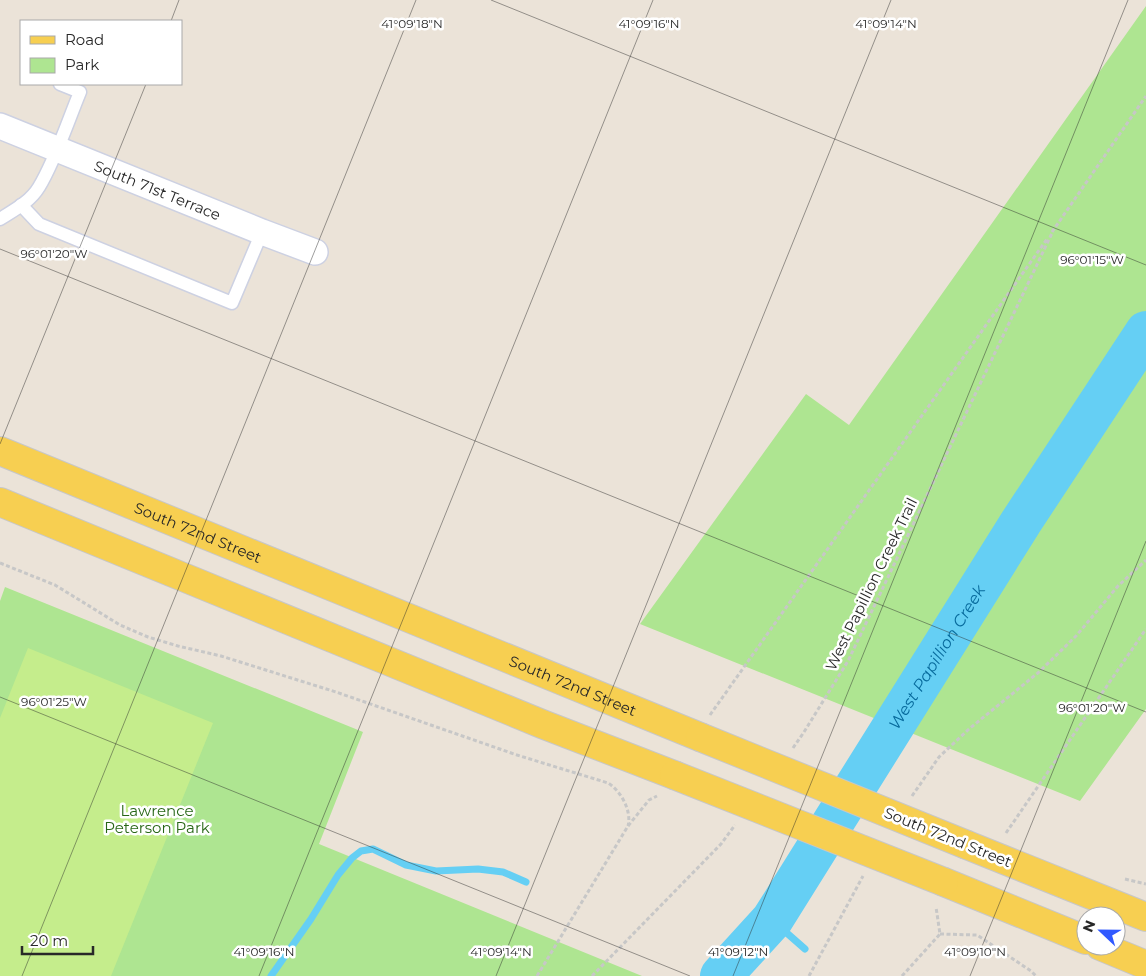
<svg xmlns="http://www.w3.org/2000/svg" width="1146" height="976" viewBox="0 0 1146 976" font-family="Montserrat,sans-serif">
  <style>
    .green { fill: #aee591 }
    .pitch { fill: #c5ed8c }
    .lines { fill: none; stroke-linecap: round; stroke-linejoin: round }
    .stream { stroke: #65cff4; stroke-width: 7 }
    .river { stroke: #65cff4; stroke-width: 42 }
    .service-casing { stroke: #cdd1e2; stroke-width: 15 }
    .minor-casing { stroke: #cdd1e2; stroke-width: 28 }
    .primary-casing { stroke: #c7c7c7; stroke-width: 30 }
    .path { stroke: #c7c7c7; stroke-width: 3; stroke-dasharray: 4 2.5; stroke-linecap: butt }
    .service { stroke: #fff; stroke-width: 12 }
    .minor { stroke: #fff; stroke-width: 25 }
    .primary { stroke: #f7cf51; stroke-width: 28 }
    .primary-bridge-casing { stroke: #c7c7c7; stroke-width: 30; stroke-linecap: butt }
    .primary-bridge { stroke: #f7cf51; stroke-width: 28 }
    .ticks { fill: none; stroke: #282828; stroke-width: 1; stroke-opacity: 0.45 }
    .labels { text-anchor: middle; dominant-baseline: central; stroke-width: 5; stroke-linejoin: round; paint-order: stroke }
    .street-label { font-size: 15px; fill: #282828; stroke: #fff }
    .park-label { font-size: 15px; fill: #276616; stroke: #fff }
    .water-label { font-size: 16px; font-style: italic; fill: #076a9c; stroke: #fff }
    .ticks-label { font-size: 12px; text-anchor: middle; fill: #282828; stroke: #fff; stroke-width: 5; stroke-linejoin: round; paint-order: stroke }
  </style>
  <rect width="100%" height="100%" fill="#ebe3d8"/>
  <g class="green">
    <path d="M1146 6V709L1080 801 640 624 806 394 849 425Z"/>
    <path d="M5 587 363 732 319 844 642 976H0V601Z"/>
  </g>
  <path class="pitch" d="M28 648 213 723 111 976H0V718Z"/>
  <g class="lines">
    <g class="stream">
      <path d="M772 920 805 949"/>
      <path d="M271 976 311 919 338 875 352 858 361 851 373 849 406 865 436 871 478 869 503 872 526 882"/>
    </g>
    <path class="river" id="s1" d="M721 976 772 920 1021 522 1146 332"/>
    <defs>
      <g id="service">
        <path d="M21 205 39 224 232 303 262 232"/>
        <path d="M0 219C14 210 30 202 39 187 55 161 68 121 80 92L60 84"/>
      </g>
      <g id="minor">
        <path id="s2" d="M0 126 262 232 315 252"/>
      </g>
      <g id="primary">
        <path id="s3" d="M0 451 700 737"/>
        <path d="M0 502 542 724 674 775"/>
        <path d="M967 845 1146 917"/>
        <path d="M944 882 1086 940"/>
        <path d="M1100 946 1146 965"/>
      </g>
    </defs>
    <use href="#service" class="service-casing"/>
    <use href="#minor" class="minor-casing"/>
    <use href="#primary" class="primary-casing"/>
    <g class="path">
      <path d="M1052 232 1146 96"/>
      <path d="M0 563 55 585 120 625 148 637 178 646 221 656 336 692 517 755 608 783C621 791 632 811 628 826"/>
      <path d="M710 715 1047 239"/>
      <path d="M793 748 804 732 848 661 1053 231"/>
      <path d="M912 796 939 757 969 729 1039 672 1076 636 1118 586 1146 560"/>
      <path d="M1006 833 1146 629"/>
      <path d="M1125 879 1146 884"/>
      <path d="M940 934 977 935 1031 971 1036 976"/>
      <path d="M537 976 628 826 649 800 657 796"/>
      <path d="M592 976 721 844 735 825"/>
      <path d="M809 976 863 876"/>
      <path d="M902 976 940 934 936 907"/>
    </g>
    <use href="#service" class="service"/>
    <use href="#minor" class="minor"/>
    <use href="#primary" class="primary"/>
    <defs>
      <g id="primary-bridge">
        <path d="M700 737 967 845"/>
        <path d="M674 775 944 882"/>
      </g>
    </defs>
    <use href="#primary-bridge" class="primary-bridge-casing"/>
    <use href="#primary-bridge" class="primary-bridge"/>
  </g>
  <path class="ticks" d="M491 0 1146 265M171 21 179 0M0 249 1146 712M0 444 146 84M0 697 690 976M22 976 416 0M259 976 653 0M496 976 891 0M733 976 1128 0M970 976 1146 541"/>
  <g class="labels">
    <g class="street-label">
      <text stroke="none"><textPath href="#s2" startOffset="170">South 71st Terrace</textPath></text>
      <text stroke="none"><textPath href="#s3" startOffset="214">South 72nd Street</textPath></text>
      <text transform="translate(871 584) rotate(-64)">West Papillion Creek Trail</text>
      <text stroke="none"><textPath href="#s3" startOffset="619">South 72nd Street</textPath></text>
      <text transform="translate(948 837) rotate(22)">South 72nd Street</text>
    </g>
    <g class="park-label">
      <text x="157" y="810">Lawrence<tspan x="157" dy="17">Peterson Park</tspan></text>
    </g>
    <g class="water-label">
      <text stroke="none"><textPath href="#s1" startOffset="386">West Papillion Creek</textPath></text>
    </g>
  </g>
  <g class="ticks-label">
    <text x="412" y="28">41°09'18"N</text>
    <text x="649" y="28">41°09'16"N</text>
    <text x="886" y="28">41°09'14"N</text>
    <text x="54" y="258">96°01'20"W</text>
    <text x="1092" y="264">96°01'15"W</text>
    <text x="54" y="706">96°01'25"W</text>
    <text x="1092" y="712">96°01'20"W</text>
    <text x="264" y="956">41°09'16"N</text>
    <text x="501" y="956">41°09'14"N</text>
    <text x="738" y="956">41°09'12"N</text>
    <text x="975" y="956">41°09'10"N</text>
  </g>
  <rect x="20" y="20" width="162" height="65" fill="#ffffff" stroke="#a9a9a9"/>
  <rect x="30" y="36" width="25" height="8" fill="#f7cf51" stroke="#a9a9a9"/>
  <text x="65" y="45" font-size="15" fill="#282828">Road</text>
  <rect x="30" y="58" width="25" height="15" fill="#aee591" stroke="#a9a9a9"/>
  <text x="65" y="70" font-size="15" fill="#282828">Park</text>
  <g transform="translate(1101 931) rotate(292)"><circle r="24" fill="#ffffff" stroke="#a9a9a9"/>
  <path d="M0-4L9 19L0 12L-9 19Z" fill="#3159ff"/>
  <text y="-8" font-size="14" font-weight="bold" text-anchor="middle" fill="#282828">N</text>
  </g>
  <path d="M22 946v8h71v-8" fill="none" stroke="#282828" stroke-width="2.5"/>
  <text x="30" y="946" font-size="15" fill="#282828" stroke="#ffffff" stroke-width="4" paint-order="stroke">20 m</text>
</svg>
